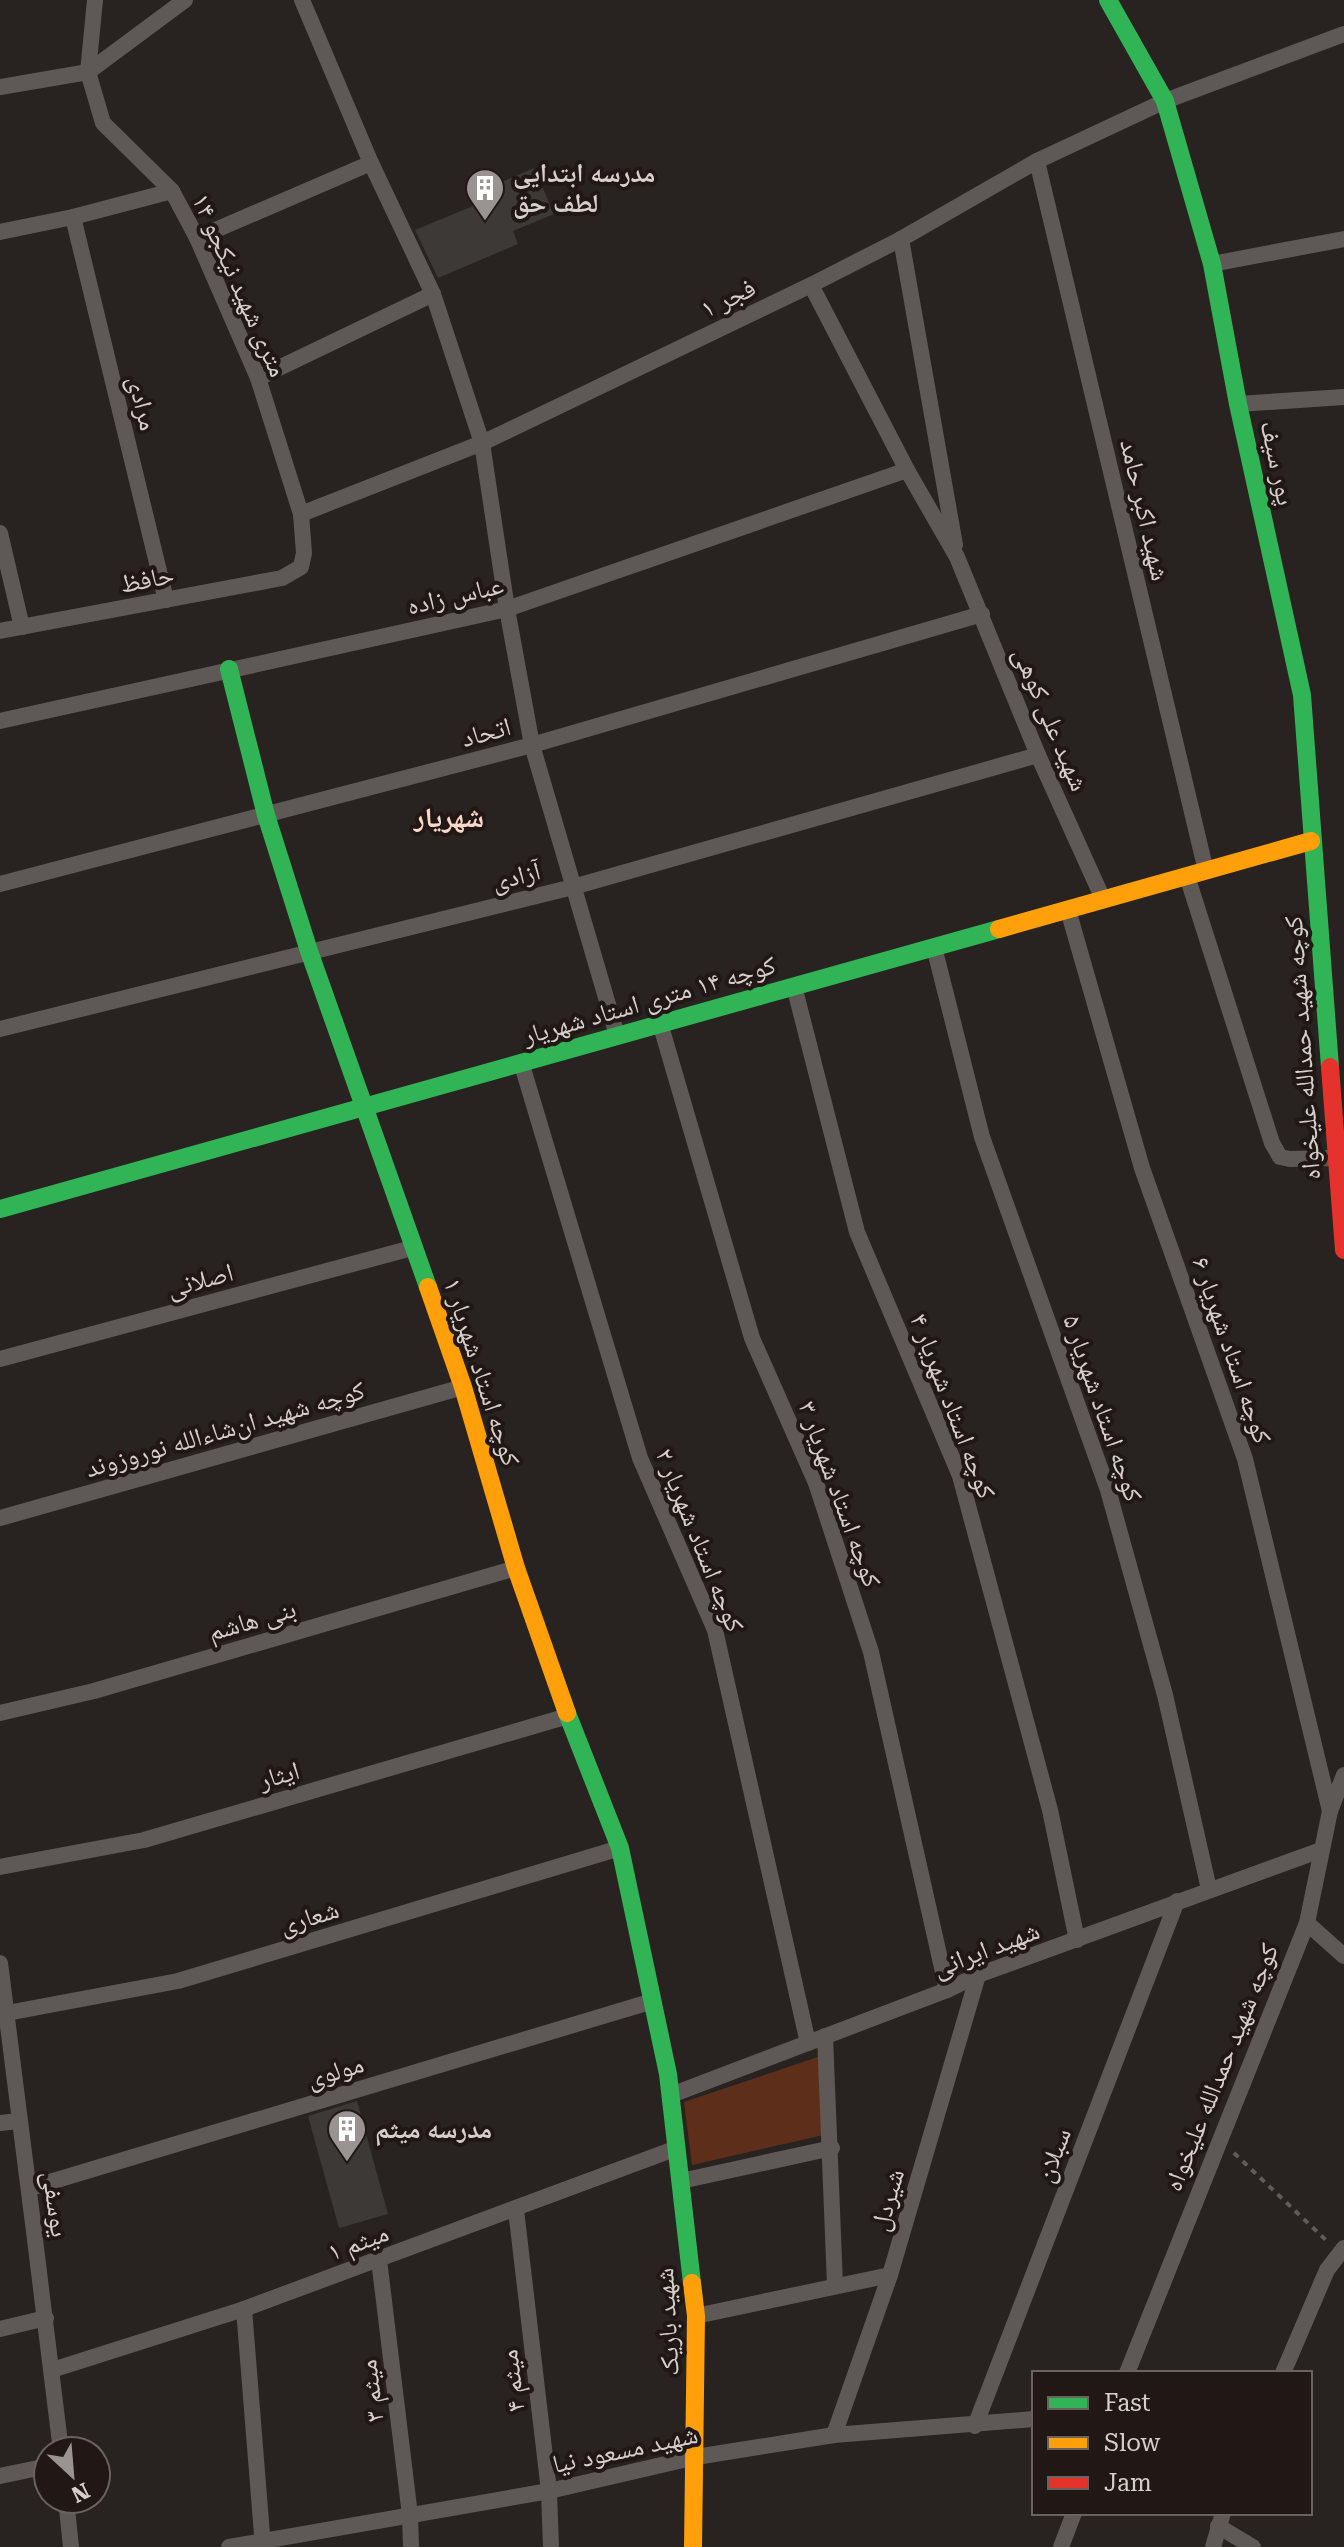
<svg xmlns="http://www.w3.org/2000/svg" width="1344" height="2547" viewBox="0 0 1344 2547" font-family="'Roboto Serif','Noto Naskh Arabic',serif">
  <style>
    .green { fill: #5d2f1a }
    .building { fill: #3d3937 }
    .lines { fill: none; stroke-linecap: round; stroke-linejoin: round }
    .path { stroke: #5e5b5a; stroke-width: 4; stroke-dasharray: 6 6; stroke-linecap: butt }
    .street { stroke: #5e5957; stroke-width: 16 }
    .fast { stroke: #30b455; stroke-width: 18 }
    .slow { stroke: #ff9f0a; stroke-width: 18 }
    .jam { stroke: #e5322d; stroke-width: 18 }
    .labels { text-anchor: middle; dominant-baseline: central; stroke-width: 8; stroke-linejoin: round; paint-order: stroke }
    .poi-label { font-size: 26px; font-weight: bold; fill: #d6d0cd; stroke: #211815; text-anchor: start }
    .street-label { font-size: 26px; fill: #d6d0cd; stroke: #211815 }
    .neighbourhood-label { font-size: 28px; font-weight: bold; fill: #f9d9cb; stroke: #211815 }
  </style>
  <rect width="100%" height="100%" fill="#282321"/>
  <path class="green" d="M818 2057 828 2134 692 2165 684 2102Z"/>
  <g class="building">
    <path d="M534 168 554 214 513 231 518 244 438 278 415 230 497 196 490 187Z"/>
    <path d="M357 2101 388 2214 339 2228 308 2116Z"/>
  </g>
  <g class="lines">
    <path class="path" d="M1234 2153 1327 2241"/>
    <g class="street">
      <path d="M302 0 371 163 433 294 482 443 507 609 532 745 617 1035"/>
      <path d="M0 87 88 72 185 0"/>
      <path d="M1037 161 1206 871"/>
      <path d="M73 217 166 600"/>
      <path d="M0 232 73 217 172 191"/>
      <path d="M197 238 371 163"/>
      <path d="M901 239 955 545"/>
      <path d="M1212 264 1344 239"/>
      <path d="M811 285 907 470 957 557 1038 755 1103 899"/>
      <path d="M258 378 433 294"/>
      <path d="M1238 404 1344 397"/>
      <path d="M301 514 482 443 811 285 901 239 1037 161 1165 101 1344 34"/>
      <path d="M0 533 22 627"/>
      <path d="M0 631 282 578 301 567 304 553 301 514 258 378 197 238 172 191 103 123 88 72 95 0"/>
      <path d="M0 721 507 609 907 470"/>
      <path d="M1187 876 1272 1143 1280 1157 1290 1159 1336 1158"/>
      <path d="M0 884 532 745 982 614"/>
      <path d="M1068 910 1142 1168 1245 1459 1330 1811"/>
      <path d="M934 947 982 1137 1108 1490 1165 1695 1209 1889"/>
      <path d="M794 986 857 1232 960 1476 1050 1810 1077 1940"/>
      <path d="M660 1023 752 1338 816 1483 871 1652 947 1990"/>
      <path d="M0 1029 573 887 1038 755"/>
      <path d="M521 1062 640 1458 715 1630 808 2043"/>
      <path d="M0 1359 412 1248"/>
      <path d="M0 1518 463 1387"/>
      <path d="M0 1713 94 1691 516 1568"/>
      <path d="M0 1867 144 1840 568 1716"/>
      <path d="M1307 1923 1344 1956"/>
      <path d="M0 1963C20 2126 42 2288 61 2451"/>
      <path d="M7 2013 178 1981 620 1848"/>
      <path d="M825 2036 835 2285"/>
      <path d="M671 2095 947 1990 978 1975 1321 1850"/>
      <path d="M0 2123 19 2121"/>
      <path d="M681 2181 832 2148"/>
      <path d="M30 2188 653 2001"/>
      <path d="M516 2210 549 2491 551 2547"/>
      <path d="M379 2260 410 2515 411 2547"/>
      <path d="M244 2309 263 2547"/>
      <path d="M696 2316 890 2275"/>
      <path d="M0 2329 46 2318"/>
      <path d="M52 2370 244 2309 677 2148"/>
      <path d="M1127 2373 1307 1923 1330 1811 1344 1775"/>
      <path d="M1283 2373 1327 2270 1344 2248"/>
      <path d="M975 2426 1177 1901"/>
      <path d="M834 2435 890 2275 978 1975"/>
      <path d="M0 2476 48 2466"/>
      <path d="M66 2499 71 2547"/>
      <path d="M1218 2526 1253 2547"/>
      <path d="M229 2547 549 2491 696 2457 834 2435 1034 2419"/>
      <path d="M1061 2547 1074 2513"/>
      <path d="M1213 2547 1223 2513"/>
    </g>
    <g class="fast">
      <path d="M1108 0 1165 101 1212 264 1238 404 1302 695 1330 1067"/>
      <path d="M229 669 266 815 309 951 428 1287"/>
      <path d="M0 1209 999 929"/>
      <path d="M567 1713 620 1848 668 2074 692 2283"/>
    </g>
    <g class="slow">
      <path d="M999 929 1311 841"/>
      <path d="M428 1287 463 1387 516 1568 567 1713"/>
      <path d="M692 2283 696 2316 693 2547"/>
    </g>
    <path class="jam" d="M1330 1067 1344 1250"/>
  </g>
  <defs>
    <symbol id="building-pin" viewBox="-11 -11 22 30"><path d="M0 17L-7.5 6A9.5 9.5 0 1 1 7.5 6Z" fill="#999391" stroke="#211815"/><path d="M-4-6H4V6H1V3H-1V6H-4ZM-2.5-4.3h1.7v1.8h-1.7ZM.8-4.3h1.7v1.8H.8ZM-2.5-1h1.7V.8h-1.7ZM.8-1h1.7V.8H.8Z" fill="#fff"/></symbol>
  </defs>
  <g fill-rule="evenodd">
    <use href="#building-pin" x="463" y="166" width="44" height="60"/>
    <use href="#building-pin" x="325" y="2107" width="44" height="60"/>
  </g>
  <g class="labels">
    <g class="poi-label">
      <text x="513" y="173">مدرسه ابتدایی<tspan x="513" dy="30">لطف حق</tspan></text>
      <text x="375" y="2129">مدرسه میثم</text>
    </g>
    <g class="street-label">
      <text transform="translate(240 285) rotate(66)">۱۴ متری شهید نیکجو</text>
      <text transform="translate(728 298) rotate(-26)">فجر ۱</text>
      <text transform="translate(143 403) rotate(76)">مرادی</text>
      <text transform="translate(1278 463) rotate(78)">پور سیف</text>
      <text transform="translate(1145 510) rotate(77)">شهید اکبر حامد</text>
      <text transform="translate(147 579) rotate(-11)">حافظ</text>
      <text transform="translate(455 595) rotate(-13)">عباس زاده</text>
      <text transform="translate(1051 719) rotate(67)">شهید علی کوهی</text>
      <text transform="translate(486 732) rotate(-15)">اتحاد</text>
      <text transform="translate(516 876) rotate(-14)">آزادی</text>
      <text transform="translate(649 1000) rotate(-16)">کوچه ۱۴ متری استاد شهریار</text>
      <text transform="translate(1302 1048) rotate(-94)">کوچه شهید حمدالله علیخواه</text>
      <text transform="translate(200 1280) rotate(-15)">اصلانی</text>
      <text transform="translate(1232 1350) rotate(71)">کوچه استاد شهریار ۶</text>
      <text transform="translate(482 1372) rotate(72)">کوچه استاد شهریار ۱</text>
      <text transform="translate(953 1406) rotate(69)">کوچه استاد شهریار ۴</text>
      <text transform="translate(1103 1408) rotate(71)">کوچه استاد شهریار ۵</text>
      <text transform="translate(225 1429) rotate(-16)">کوچه شهید ان‌شاءالله نوروزوند</text>
      <text transform="translate(840 1494) rotate(70)">کوچه استاد شهریار ۳</text>
      <text transform="translate(700 1540) rotate(68)">کوچه استاد شهریار ۲</text>
      <text transform="translate(252 1620) rotate(-16)">بنی هاشم</text>
      <text transform="translate(279 1775) rotate(-16)">ایثار</text>
      <text transform="translate(309 1917) rotate(-17)">شعاری</text>
      <text transform="translate(986 1949) rotate(-21)">شهید ایرانی</text>
      <text transform="translate(1221 2067) rotate(-68)">کوچه شهید حمدالله علیخواه</text>
      <text transform="translate(335 2071) rotate(-17)">مولوی</text>
      <text transform="translate(1053 2155) rotate(-69)">سبلان</text>
      <text transform="translate(887 2200) rotate(-74)">شیردل</text>
      <text transform="translate(56 2204) rotate(82)">یوسفی</text>
      <text transform="translate(358 2242) rotate(-20)">میثم ۱</text>
      <text transform="translate(667 2322) rotate(-93)">شهید باریک</text>
      <text transform="translate(512 2381) rotate(-97)">میثم ۴</text>
      <text transform="translate(371 2391) rotate(-97)">میثم ۳</text>
      <text transform="translate(625 2449) rotate(-12)">شهید مسعود نیا</text>
    </g>
    <g class="neighbourhood-label">
      <text x="449" y="817">شهریار</text>
    </g>
  </g>
  <rect x="1032" y="2371" width="280" height="144" fill="#211815" stroke="#69625f" stroke-width="2"/>
  <rect x="1048" y="2397" width="40" height="12" fill="#30b455" stroke="#69625f" stroke-width="2"/>
  <text x="1104" y="2411" font-size="24" fill="#d6d0cd">Fast</text>
  <rect x="1048" y="2437" width="40" height="12" fill="#ff9f0a" stroke="#69625f" stroke-width="2"/>
  <text x="1104" y="2451" font-size="24" fill="#d6d0cd">Slow</text>
  <rect x="1048" y="2477" width="40" height="12" fill="#e5322d" stroke="#69625f" stroke-width="2"/>
  <text x="1104" y="2491" font-size="24" fill="#d6d0cd">Jam</text>
  <g transform="translate(72 2475) rotate(154)"><circle r="38" fill="#211815" stroke="#69625f" stroke-width="2"/>
  <path d="M0-6L14 30L0 20L-14 30Z" fill="#999391"/>
  <text y="-12" font-size="22" font-weight="bold" text-anchor="middle" fill="#d6d0cd">N</text>
  </g>
</svg>
